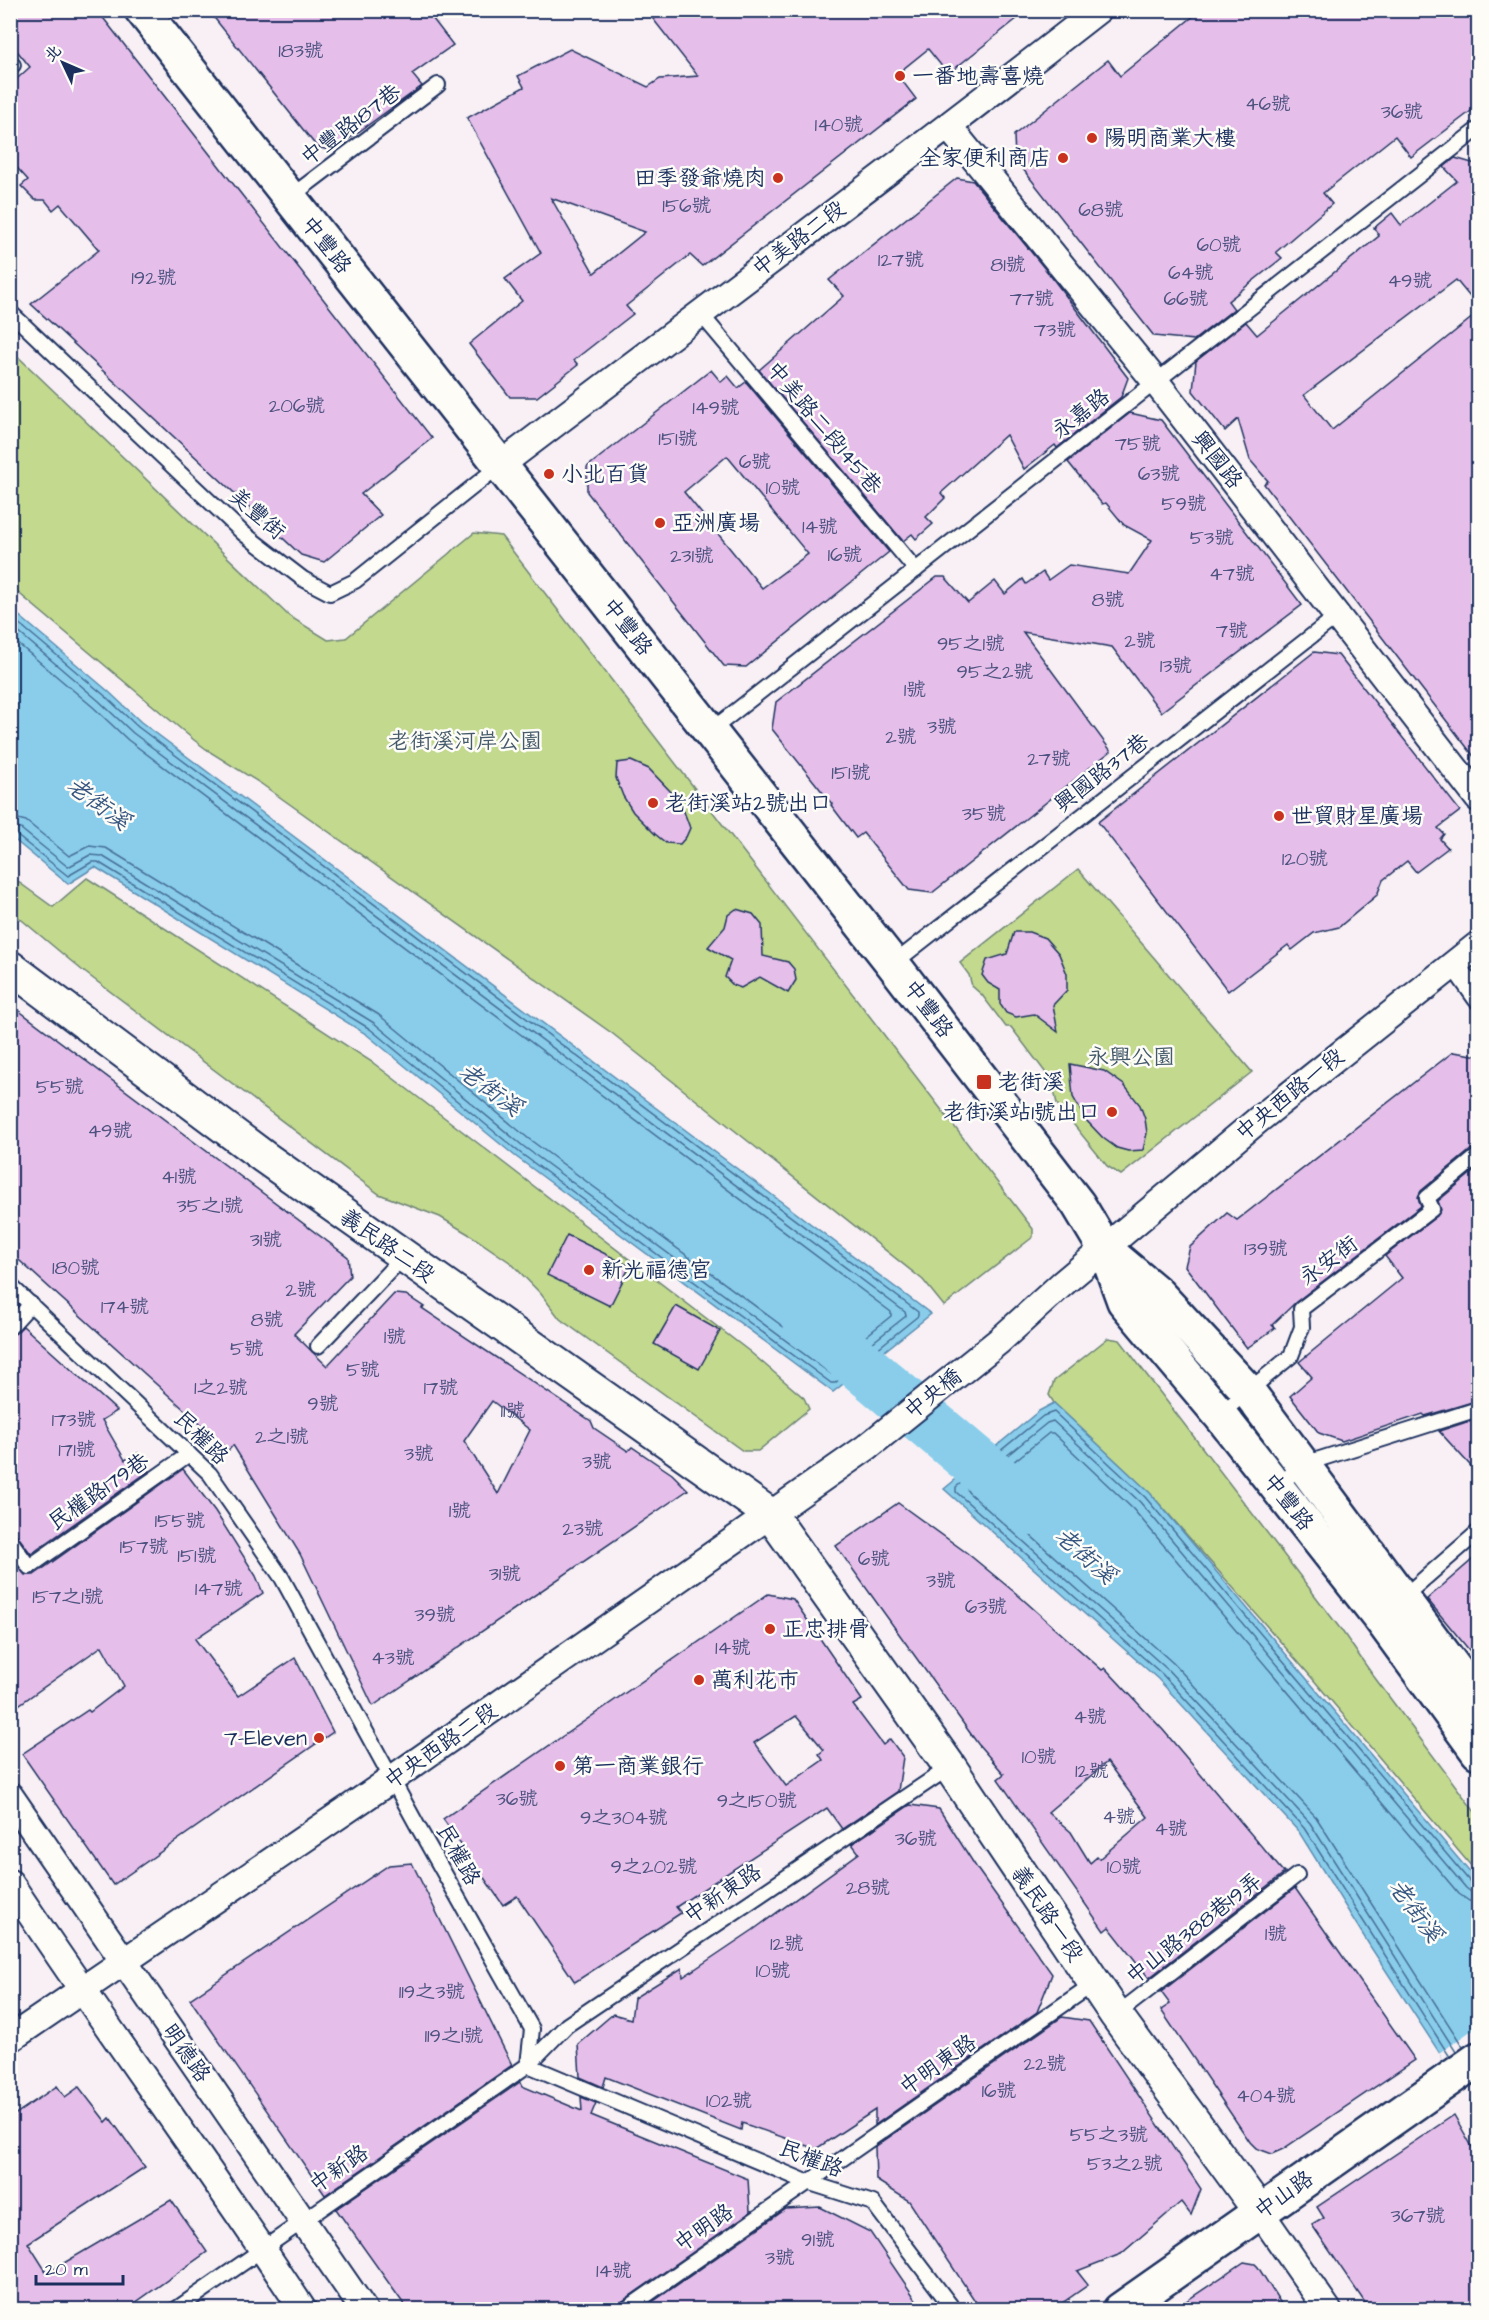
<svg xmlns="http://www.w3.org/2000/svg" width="1489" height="2320" viewBox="0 0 1489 2320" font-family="'Architects Daughter','LXGW WenKai TC',sans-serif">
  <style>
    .green { fill: #c2d98e; stroke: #6e8476; stroke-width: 1.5 }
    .water { fill: #89cdeb; stroke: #5d8eb3; stroke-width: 1.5 }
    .pier { fill: #f8f0f4 }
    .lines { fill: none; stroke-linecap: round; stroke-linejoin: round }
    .shore { stroke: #476e96; stroke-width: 1.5 }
    .river { stroke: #89cdeb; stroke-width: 52 }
    .building { fill: #e5bfe9; stroke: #1b2f5e; stroke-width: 1.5; fill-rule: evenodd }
    .service-casing { stroke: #1b2f5e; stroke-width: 18 }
    .pedestrian-casing { stroke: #1b2f5e; stroke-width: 24 }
    .minor-casing { stroke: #1b2f5e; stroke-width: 30 }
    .tertiary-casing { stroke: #1b2f5e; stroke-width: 36 }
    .secondary-casing { stroke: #1b2f5e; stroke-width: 38 }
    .service { stroke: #fdfcf7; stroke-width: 14 }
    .pedestrian { stroke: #fdfcf7; stroke-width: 20 }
    .minor { stroke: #fdfcf7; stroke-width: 26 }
    .tertiary { stroke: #fdfcf7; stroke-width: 32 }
    .secondary { stroke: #fdfcf7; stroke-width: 33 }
    .poi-dot { fill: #c8321e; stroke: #fdfcf7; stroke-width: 2 }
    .labels { text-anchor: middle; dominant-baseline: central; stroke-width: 5; stroke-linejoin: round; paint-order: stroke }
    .number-label { font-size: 20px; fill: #4e5381 }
    .poi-label { font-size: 22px; fill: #1b2f5e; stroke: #fdfcf7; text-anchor: start }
    .street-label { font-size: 22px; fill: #1b2f5e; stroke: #fdfcf7 }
    .park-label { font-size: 22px; fill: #455a6a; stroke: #fdfcf7 }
    .water-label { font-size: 24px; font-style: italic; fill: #365681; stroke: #fdfcf7 }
  </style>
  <rect width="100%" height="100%" fill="#f8f0f4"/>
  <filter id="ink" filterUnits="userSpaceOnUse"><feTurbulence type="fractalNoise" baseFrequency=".0167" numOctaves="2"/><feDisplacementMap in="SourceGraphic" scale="12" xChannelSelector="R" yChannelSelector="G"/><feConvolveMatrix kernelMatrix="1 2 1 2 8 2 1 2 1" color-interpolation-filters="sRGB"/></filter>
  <g filter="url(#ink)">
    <g class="green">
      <path d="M10 349 289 616 328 640 346 638 474 533 501 536 1033 1229V1237L944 1306 923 1280 613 1034 260 783 210 752 194 740 15 590 10 583Z"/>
      <path d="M1078 869 1252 1072 1121 1175 1107 1166 1057 1104 1052 1081 1011 1027H1006L982 995 972 986 969 975 960 963Z"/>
      <path d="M10 876 53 907 87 878 372 1062 749 1351 804 1398 809 1409 758 1451H743L560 1319 541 1294 511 1263 470 1235 440 1217 379 1194 83 971 11 911Z"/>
      <path d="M1108 1338 1120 1340 1342 1631 1372 1674 1478 1816V1874L1306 1671 1150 1493 1054 1403 1049 1395 1054 1381Z"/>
    </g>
    <g class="water">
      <path d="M10 608 108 691 141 722 931 1314 833 1392 515 1156 366 1034 95 867 68 884 11 837Z"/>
      <path d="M1054 1403 1150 1493 1478 1882V2112L1370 1946 1299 1832 1158 1679 944 1489 1039 1411Z"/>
    </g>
    <path class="pier" d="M1478 2026V2095L1469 2102 1439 2053Z"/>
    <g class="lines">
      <g class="shore">
        <path d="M10 616 104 695 138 727 918 1312V1316L835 1383H831L519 1152 370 1029 98 862H92L68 876 16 835 10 833"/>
        <path d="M10 625 99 701 133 733 905 1312 906 1316 834 1373 831 1374 523 1146 374 1023 102 856 90 855 68 867 21 829 10 826"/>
        <path d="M10 637 93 707 128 740 891 1312V1316L834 1362H831L529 1139 379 1015 106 848 89 846 69 856 26 821 10 817"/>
        <path d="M1463 2047 1316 1817 1173 1663 982 1492 981 1488 1049 1433H1053L1133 1509 1459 1894 1469 1901 1478 1902"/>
        <path d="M1456 2052 1310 1823 1167 1669 968 1492 967 1488 1047 1423 1053 1421 1140 1502 1466 1888 1471 1892 1478 1893"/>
        <path d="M1450 2057 1304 1828 1162 1674 956 1492V1487L1043 1416 1054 1412 1145 1497 1471 1883 1478 1885"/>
      </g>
      <path class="river" d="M809 1322 1032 1510"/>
    </g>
    <g class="building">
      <path d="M10 10H97L432 438 361 494 381 515 324 562 301 555 31 304 99 250 60 204 53 210 45 200H35L21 186 28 180 10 160V85L30 67 10 42Z"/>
      <path d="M208 10H426L453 45 412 74 422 86 332 151 317 147Z"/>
      <path d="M646 10H1028L948 74 928 49 897 74 916 99 702 266 690 255 626 306 633 314 574 360 578 365 537 397H510L469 344 522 301 505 279 541 253 467 118 524 87 518 76 570 49 648 87 660 79 698 76ZM551 198 645 232 594 273Z"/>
      <path d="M1201 10H1479V105L1411 157 1395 136 1323 193 1332 204 1276 252 1282 258 1228 301 1234 309 1194 340 1154 336 1015 159 1014 135 1108 60 1120 76Z"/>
      <path d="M1455 158 1479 165V308L1456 280 1304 395 1332 430 1479 312V763L1264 484 1268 481 1250 460 1238 419 1225 431 1193 391 1196 361 1246 322 1257 335 1379 236 1374 228 1392 213 1401 225 1457 181 1444 167Z"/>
      <path d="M957 178 973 181 1050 275 1128 378 1121 397 1057 448 1055 445 1024 469 1006 435 941 493 945 498 926 517 933 524 916 539 912 534 903 541 759 370 844 296 829 280Z"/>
      <path d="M711 370 721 382 728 376 738 388 746 382 889 552 746 667 724 666 587 492V467ZM727 456 808 554 762 588 684 492Z"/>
      <path d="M1130 413 1161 420 1302 605 1161 712 1112 647 1023 632 1111 751 932 893 909 890 863 833 856 838 831 805 832 804 772 729 776 702 937 577H945L968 603 995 581 1005 594 1023 579 1026 584 1043 572 1048 580 1069 565 1129 574 1152 540 1124 525 1106 503 1102 504 1068 462Z"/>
      <path d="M1314 652 1338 655 1460 811 1438 828 1444 834 1440 839 1448 848 1416 872 1407 861 1383 880 1377 895 1339 927 1314 933 1292 950 1288 945 1228 991 1098 822Z"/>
      <path d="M631 761 649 769 673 794 683 809 690 828 686 837 680 844 666 843 655 834 633 812 623 796 616 778 617 763Z"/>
      <path d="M736 909 753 914 762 925 763 956 788 962 794 969 796 980 788 993 760 977 741 988 733 985 725 977 731 960 708 947 725 927 728 915Z"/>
      <path d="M1014 932H1029L1045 938 1059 954 1067 974V990L1053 1005 1058 1032 1034 1014 1016 1017 1006 1013 1000 1004V990L988 983 982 975 987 960 1007 954Z"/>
      <path d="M10 1004 348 1257 350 1276 294 1334 327 1366 394 1294 406 1295 424 1307 422 1308 591 1421 594 1428 628 1451 632 1447 672 1474 688 1490 373 1706 300 1554 233 1445 229 1450 10 1252ZM492 1401 530 1430 498 1494 464 1441Z"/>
      <path d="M1453 1052 1479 1056V1147L1472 1149 1421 1191 1418 1197 1421 1206 1296 1302 1272 1325 1275 1328 1247 1348 1185 1266 1190 1247 1227 1213 1237 1220Z"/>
      <path d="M1070 1064 1104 1071 1124 1085 1140 1105 1145 1119 1147 1133 1143 1150 1128 1151 1117 1148 1103 1138 1086 1120 1073 1097Z"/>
      <path d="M1479 1167V1400L1425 1416 1423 1414 1342 1441 1319 1433 1290 1396 1312 1377 1299 1362 1402 1278 1385 1256 1437 1216 1441 1210 1438 1201Z"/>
      <path d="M567 1235 630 1266 610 1306 547 1275Z"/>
      <path d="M676 1306 720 1331 699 1369 654 1344Z"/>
      <path d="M23 1326 117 1411 102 1420 125 1460 138 1453 149 1471 31 1554 17 1535 10 1531V1336L16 1333Z"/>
      <path d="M1479 1418V1475L1439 1431Z"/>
      <path d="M183 1469 215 1511 256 1576 263 1593 195 1639 238 1696 295 1658 333 1732 113 1885 22 1754 88 1710 90 1712 124 1686 102 1646 10 1711V1556L25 1575H34Z"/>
      <path d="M898 1503 967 1553 1018 1595 1102 1670 1105 1668 1163 1730 1284 1873 1149 1978 1109 1927 1104 1931 998 1779 1004 1774 978 1744 836 1546ZM1107 1762 1148 1817 1099 1859 1097 1857 1090 1863 1071 1832 1048 1812Z"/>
      <path d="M1479 1554V1662L1427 1599Z"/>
      <path d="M768 1594 793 1599 862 1700 853 1705 883 1745 890 1739 903 1757 898 1791 842 1829 827 1808 676 1907 681 1913 575 1982 517 1896 503 1905 443 1819ZM796 1716 824 1750 819 1754 823 1760 786 1786 754 1743Z"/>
      <path d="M910 1805 939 1809 978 1870 1052 1974 1037 2012 875 2125V2110L816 2149 742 2123 741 2130 606 2077 603 2087 580 2077 578 2044 613 2014 631 2019 634 1998 682 1968 683 1977 753 1930 859 1853 852 1844Z"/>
      <path d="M412 1863 512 2065 325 2195 190 1999 389 1865Z"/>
      <path d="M1295 1888 1415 2060 1283 2149 1272 2154 1256 2148 1250 2142 1161 2010 1170 2004 1161 1992Z"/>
      <path d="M1062 2017 1089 2021 1201 2189 1191 2215 1181 2202 1121 2254 1077 2271 1088 2285 1052 2310H981L909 2201 876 2180 875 2147Z"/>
      <path d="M520 2082 522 2086 582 2111 581 2097 596 2103 591 2115 748 2179 750 2211H752L620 2303 616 2310H408L336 2209Z"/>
      <path d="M57 2086 65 2097 79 2087 106 2122 110 2118 145 2167 28 2243 47 2273 171 2200 207 2252 125 2310H10V2118Z"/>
      <path d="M1454 2115 1479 2159V2310H1370L1312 2225 1324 2218 1317 2207Z"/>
      <path d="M820 2207 870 2232 923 2310H641L786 2209Z"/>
      <path d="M1244 2262 1255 2264 1258 2267 1285 2310H1173Z"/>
    </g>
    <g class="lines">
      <defs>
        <g id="service">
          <path d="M10 67 13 65"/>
          <path d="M289 198 438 85"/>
          <path d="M10 312 243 533 303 579 330 593 355 581 499 466"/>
          <path d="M700 313 916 570"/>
          <path d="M709 732 1478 129"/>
          <path d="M893 964 1337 616"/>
          <path d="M10 1285 210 1474 282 1578 417 1825 532 2029 528 2065 807 2182 873 2203 954 2310"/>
          <path d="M10 1327 31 1304"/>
          <path d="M318 1346 403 1257"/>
          <path d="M1220 1414 1291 1356 1302 1327 1301 1309 1432 1209 1427 1198 1478 1156"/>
          <path d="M1276 1487 1304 1464 1478 1409"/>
          <path d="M10 1540 29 1567 189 1454"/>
          <path d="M1401 1599 1478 1532"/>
          <path d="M1116 2015 1297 1875"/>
          <path d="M175 2310 528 2065 567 2025 950 1767"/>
          <path d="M625 2310 1093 1984"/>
        </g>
        <path id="pedestrian" d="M1454 964 1478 998"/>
        <g id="minor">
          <path d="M949 127 1156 382 1478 798"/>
          <path d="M499 466C699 314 900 165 1098 10"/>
          <path d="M10 1796 364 2310"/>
          <path d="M10 1883C105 2027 209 2166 303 2310"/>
          <path d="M10 2039 392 1779 867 1447 999 1341 1062 1284 1258 1120 1478 945"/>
          <path d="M1260 2212 1328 2310"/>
        </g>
        <path id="tertiary" d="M10 967 264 1157 771 1515 950 1767 1116 2015 1260 2212"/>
        <g id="secondary">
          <path d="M142 10 893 964 1078 1204 1105 1249 1124 1301 1220 1415 1380 1618 1478 1752"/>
          <path d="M1106 1250 1156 1292 1248 1391 1478 1700"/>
          <path d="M1120 2310 1478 2059"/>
        </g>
      </defs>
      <use href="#service" class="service-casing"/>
      <use href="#pedestrian" class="pedestrian-casing"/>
      <use href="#minor" class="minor-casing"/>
      <use href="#tertiary" class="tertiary-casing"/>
      <use href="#secondary" class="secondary-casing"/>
      <use href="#service" class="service"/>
      <use href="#pedestrian" class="pedestrian"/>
      <use href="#minor" class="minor"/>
      <use href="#tertiary" class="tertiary"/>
      <use href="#secondary" class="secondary"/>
    </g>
  </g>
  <g class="poi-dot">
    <circle cx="900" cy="76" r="6"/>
    <circle cx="1092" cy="138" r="6"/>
    <circle cx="1063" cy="158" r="6"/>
    <circle cx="778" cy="178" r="6"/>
    <circle cx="549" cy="474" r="6"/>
    <circle cx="660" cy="523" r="6"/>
    <circle cx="653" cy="803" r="6"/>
    <circle cx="1279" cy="816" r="6"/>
    <rect x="976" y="1074" width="16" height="16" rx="3"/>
    <circle cx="1112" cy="1112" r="6"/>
    <circle cx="589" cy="1270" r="6"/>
    <circle cx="770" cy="1629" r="6"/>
    <circle cx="699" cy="1680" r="6"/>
    <circle cx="319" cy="1738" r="6"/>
    <circle cx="560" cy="1766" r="6"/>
  </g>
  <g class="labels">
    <g class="number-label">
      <text x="301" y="51">183號</text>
      <text x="1268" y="104">46號</text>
      <text x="1402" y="112">36號</text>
      <text x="839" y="125">140號</text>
      <text x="687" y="206">156號</text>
      <text x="1101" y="210">68號</text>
      <text x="1219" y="245">60號</text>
      <text x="901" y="260">127號</text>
      <text x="1008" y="265">81號</text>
      <text x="1191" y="273">64號</text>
      <text x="154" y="278">192號</text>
      <text x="1410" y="281">49號</text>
      <text x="1032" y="299">77號</text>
      <text x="1186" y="299">66號</text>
      <text x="1055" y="330">73號</text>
      <text x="297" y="406">206號</text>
      <text x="716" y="408">149號</text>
      <text x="678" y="439">151號</text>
      <text x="1138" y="444">75號</text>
      <text x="755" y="462">6號</text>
      <text x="1159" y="474">63號</text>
      <text x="783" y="488">10號</text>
      <text x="1184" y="504">59號</text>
      <text x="820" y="527">14號</text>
      <text x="1212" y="538">53號</text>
      <text x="845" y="555">16號</text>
      <text x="692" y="556">231號</text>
      <text x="1232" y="574">47號</text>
      <text x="1108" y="600">8號</text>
      <text x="1232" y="631">7號</text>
      <text x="1140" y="641">2號</text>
      <text x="971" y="644">95之1號</text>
      <text x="1176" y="666">13號</text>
      <text x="995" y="672">95之2號</text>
      <text x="915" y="690">1號</text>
      <text x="942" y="727">3號</text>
      <text x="901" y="737">2號</text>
      <text x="1049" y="759">27號</text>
      <text x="851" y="773">151號</text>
      <text x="984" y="814">35號</text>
      <text x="1305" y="859">120號</text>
      <text x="60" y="1087">55號</text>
      <text x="110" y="1131">49號</text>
      <text x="179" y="1177">41號</text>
      <text x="210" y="1206">35之1號</text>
      <text x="266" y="1240">31號</text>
      <text x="1266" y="1249">139號</text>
      <text x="76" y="1268">180號</text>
      <text x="301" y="1290">2號</text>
      <text x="125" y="1307">174號</text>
      <text x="267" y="1320">8號</text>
      <text x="395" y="1337">1號</text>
      <text x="247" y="1349">5號</text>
      <text x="363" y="1370">5號</text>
      <text x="221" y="1388">1之2號</text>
      <text x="441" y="1388">17號</text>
      <text x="323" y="1404">9號</text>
      <text x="513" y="1411">11號</text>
      <text x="74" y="1420">173號</text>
      <text x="282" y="1437">2之1號</text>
      <text x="77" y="1450">171號</text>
      <text x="419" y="1454">3號</text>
      <text x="597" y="1462">3號</text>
      <text x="460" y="1511">1號</text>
      <text x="180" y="1521">155號</text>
      <text x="583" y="1529">23號</text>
      <text x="144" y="1547">157號</text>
      <text x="197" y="1556">151號</text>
      <text x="874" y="1559">6號</text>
      <text x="505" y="1574">31號</text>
      <text x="941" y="1581">3號</text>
      <text x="219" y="1589">147號</text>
      <text x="68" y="1597">157之1號</text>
      <text x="986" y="1607">63號</text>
      <text x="435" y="1615">39號</text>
      <text x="733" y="1648">14號</text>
      <text x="393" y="1658">43號</text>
      <text x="1090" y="1717">4號</text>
      <text x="1039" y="1757">10號</text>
      <text x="1092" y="1771">12號</text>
      <text x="517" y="1799">36號</text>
      <text x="757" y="1801">9之150號</text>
      <text x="1119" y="1817">4號</text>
      <text x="624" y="1818">9之304號</text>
      <text x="1171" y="1829">4號</text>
      <text x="916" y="1839">36號</text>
      <text x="654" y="1867">9之202號</text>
      <text x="1124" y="1867">10號</text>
      <text x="868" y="1888">28號</text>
      <text x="1276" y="1934">1號</text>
      <text x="787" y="1944">12號</text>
      <text x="773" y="1971">10號</text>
      <text x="432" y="1992">119之3號</text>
      <text x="454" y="2036">119之1號</text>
      <text x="1045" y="2064">22號</text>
      <text x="999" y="2091">16號</text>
      <text x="1266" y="2096">404號</text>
      <text x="729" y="2101">102號</text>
      <text x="1109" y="2135">55之3號</text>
      <text x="1125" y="2164">53之2號</text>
      <text x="1418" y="2216">367號</text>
      <text x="818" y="2240">91號</text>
      <text x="780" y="2258">3號</text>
      <text x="614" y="2271">14號</text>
    </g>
    <g class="poi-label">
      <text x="912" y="76">一番地壽喜燒</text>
      <text x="1104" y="138">陽明商業大樓</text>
      <text x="1051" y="158" text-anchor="end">全家便利商店</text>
      <text x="766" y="178" text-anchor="end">田季發爺燒肉</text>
      <text x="561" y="474">小北百貨</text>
      <text x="672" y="523">亞洲廣場</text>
      <text x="665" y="803">老街溪站2號出口</text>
      <text x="1291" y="816">世貿財星廣場</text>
      <text x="998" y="1082">老街溪</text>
      <text x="1100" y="1112" text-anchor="end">老街溪站1號出口</text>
      <text x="601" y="1270">新光福德宮</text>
      <text x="782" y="1629">正忠排骨</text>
      <text x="711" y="1680">萬利花市</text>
      <text x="307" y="1738" text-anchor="end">7-Eleven</text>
      <text x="572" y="1766">第一商業銀行</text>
    </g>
    <g class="street-label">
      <text transform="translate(351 125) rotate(-37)">中豐路187巷</text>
      <text transform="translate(799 239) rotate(-37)">中美路二段</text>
      <text transform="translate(326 245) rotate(52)">中豐路</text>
      <text transform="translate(1081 414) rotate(-38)">永嘉路</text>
      <text transform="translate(824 428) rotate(50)">中美路二段145巷</text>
      <text transform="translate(1217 460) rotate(52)">興國路</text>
      <text transform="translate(257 514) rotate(41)">美豐街</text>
      <text transform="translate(627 627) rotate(52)">中豐路</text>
      <text transform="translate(1102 773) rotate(-38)">興國路37巷</text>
      <text transform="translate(928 1009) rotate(53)">中豐路</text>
      <text transform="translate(1290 1095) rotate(-39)">中央西路一段</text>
      <text transform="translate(387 1246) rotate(35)">義民路二段</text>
      <text transform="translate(1329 1261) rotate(-37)">永安街</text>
      <text transform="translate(933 1394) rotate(-39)">中央橋</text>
      <text transform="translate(201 1438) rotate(45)">民權路</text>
      <text transform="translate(99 1492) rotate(-35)">民權路179巷</text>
      <text transform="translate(1288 1502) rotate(52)">中豐路</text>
      <text transform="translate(441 1746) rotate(-35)">中央西路二段</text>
      <text transform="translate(458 1855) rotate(61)">民權路</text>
      <text transform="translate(723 1894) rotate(-34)">中新東路</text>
      <text transform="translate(1047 1914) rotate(56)">義民路一段</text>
      <text transform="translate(1194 1929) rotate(-38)">中山路388巷19弄</text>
      <text transform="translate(186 2053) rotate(55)">明德路</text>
      <text transform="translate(938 2065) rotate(-35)">中明東路</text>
      <text transform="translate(811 2159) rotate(21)">民權路</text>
      <text transform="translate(339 2169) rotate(-35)">中新路</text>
      <text transform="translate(1284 2195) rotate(-35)">中山路</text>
      <text transform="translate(704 2228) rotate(-35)">中明路</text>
    </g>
    <g class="park-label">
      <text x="465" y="741">老街溪河岸公園</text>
      <text x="1131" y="1057">永興公園</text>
    </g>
    <g class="water-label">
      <text transform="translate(98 804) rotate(36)">老街溪</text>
      <text transform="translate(490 1090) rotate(36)">老街溪</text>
      <text transform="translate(1085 1556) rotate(41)">老街溪</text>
      <text transform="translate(1415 1911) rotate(53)">老街溪</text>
    </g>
  </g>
  <rect width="1489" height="2320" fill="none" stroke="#fdfcf7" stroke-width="36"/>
  <rect x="18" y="18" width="1453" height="2284" fill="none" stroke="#1b2f5e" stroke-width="2" filter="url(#ink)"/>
  <g transform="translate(63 63) rotate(314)" stroke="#fdfcf7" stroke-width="4.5" paint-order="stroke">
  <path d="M0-4.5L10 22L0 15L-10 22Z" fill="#1b2f5e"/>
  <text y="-9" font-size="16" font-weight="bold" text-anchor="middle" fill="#1b2f5e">北</text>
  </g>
  <path d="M36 2275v9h87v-9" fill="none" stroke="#1b2f5e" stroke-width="3"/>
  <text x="45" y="2275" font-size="18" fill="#1b2f5e" stroke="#fdfcf7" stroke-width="4.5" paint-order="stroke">20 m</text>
</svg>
